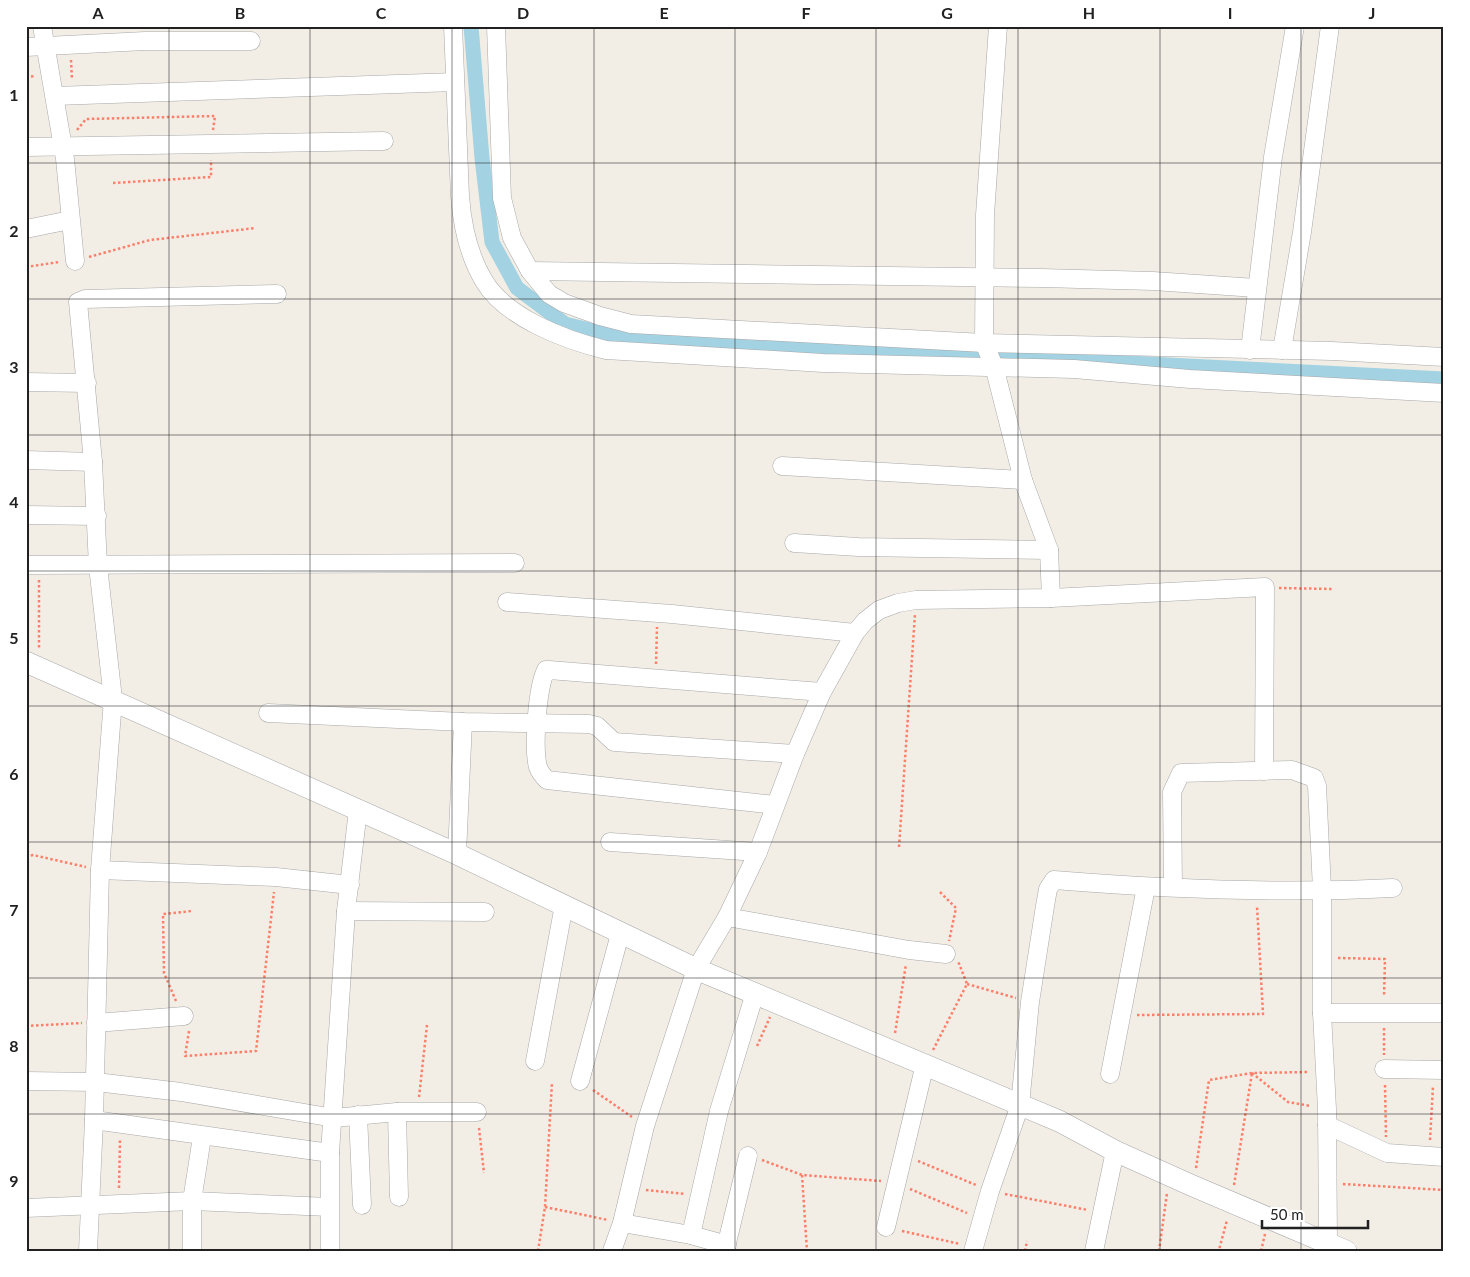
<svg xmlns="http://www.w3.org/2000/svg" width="1470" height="1277" viewBox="0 0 1470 1277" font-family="Lato,sans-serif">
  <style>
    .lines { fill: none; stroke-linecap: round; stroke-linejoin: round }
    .canal { stroke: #a3d2e3; stroke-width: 15 }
    .minor-casing { stroke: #a8a8a8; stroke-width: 19 }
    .tertiary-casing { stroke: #a8a8a8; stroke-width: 22 }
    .path { stroke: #ff7f6a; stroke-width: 2.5; stroke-dasharray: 2.5 2.5; stroke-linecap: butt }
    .minor { stroke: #fff; stroke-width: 18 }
    .tertiary { stroke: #fff; stroke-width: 21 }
    .grid { fill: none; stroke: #212121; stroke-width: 1; stroke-opacity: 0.55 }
    .neatline { fill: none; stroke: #212121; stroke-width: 2 }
    .grid-label { font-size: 16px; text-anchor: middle; font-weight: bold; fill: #212121 }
  </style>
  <rect width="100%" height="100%" fill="#f2eee6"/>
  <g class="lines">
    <path class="canal" d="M471 26 482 158 492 242 517 288 565 324 618 337 1444 379"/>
    <defs>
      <g id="minor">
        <path d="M42 26 65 159 75 261"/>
        <path d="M453 26 460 196C462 224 469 256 484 281 506 318 565 340 606 350L823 363 1074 369 1190 379 1444 393"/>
        <path d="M496 26 502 198 512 238 530 271 549 294 564 303 600 316 631 324 984 343 1332 351 1444 357"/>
        <path d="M998 26 985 215 984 343 994 366 1023 480 1049 550 1051 598"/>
        <path d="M26 47 145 41H251"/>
        <path d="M55 96 455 82"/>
        <path d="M26 147 384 141"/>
        <path d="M26 229 70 220"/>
        <path d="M530 271 1042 278 1153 281 1256 288"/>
        <path d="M1250 350 1273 157 1295 26"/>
        <path d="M1282 350 1302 232 1330 26"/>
        <path d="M26 382 87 383"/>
        <path d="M26 460 93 462"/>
        <path d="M782 466 1023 480"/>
        <path d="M26 515 97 516"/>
        <path d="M794 543 858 547 1049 550"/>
        <path d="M26 565 515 563"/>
        <path d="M507 602 672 614 855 633"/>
        <path d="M268 713 463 722 589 724 597 726 614 742 795 754"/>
        <path d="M775 805 547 780C543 776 540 773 538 767 533 748 537 688 546 670H549L822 692"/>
        <path d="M610 842 758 852"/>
        <path d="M457 854 463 722"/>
        <path d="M100 870 276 877 350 885"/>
        <path d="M1173 887 1172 792 1181 773 1292 770 1314 778 1317 786 1322 889V1013L1327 1109 1328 1242"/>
        <path d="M346 911 485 912"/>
        <path d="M727 917 909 950 946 954"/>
        <path d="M1322 1013H1444"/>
        <path d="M96 1023 184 1016"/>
        <path d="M535 1061 564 905"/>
        <path d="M1384 1069 1444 1070"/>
        <path d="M1110 1074 1146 887"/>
        <path d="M26 1081 96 1082 181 1092 334 1118 397 1112H477"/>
        <path d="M580 1081 620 934"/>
        <path d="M397 1112 399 1197"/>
        <path d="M358 1115 362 1205"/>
        <path d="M94 1120 100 870 113 699 98 566 93 462 78 302 85 299 277 294"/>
        <path d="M1327 1125 1387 1153 1444 1157"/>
        <path d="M26 1208 192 1201 329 1207"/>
        <path d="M622 1223 691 1235 727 1245"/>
        <path d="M886 1227 925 1064"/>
        <path d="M691 1235 719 1111 755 993"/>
        <path d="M88 1251 94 1120 330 1153"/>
        <path d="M192 1251V1201L202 1137"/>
        <path d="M330 1251V1153L346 911 358 810"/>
        <path d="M612 1251 622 1223 645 1126 696 969 727 917 758 852 795 754 822 692 855 633 865 621 879 610 898 603 916 600 1051 598 1265 587 1264 771"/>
        <path d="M725 1251 748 1156"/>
        <path d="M973 1251 990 1191 1020 1105 1030 1002 1045 906 1048 889 1054 880C1166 889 1280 894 1393 888"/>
        <path d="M1094 1251 1115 1151"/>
      </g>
      <path id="tertiary" d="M26 662 457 854 696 969 1059 1121 1115 1151 1193 1186 1346 1251"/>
    </defs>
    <use href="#minor" class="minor-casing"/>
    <use href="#tertiary" class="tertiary-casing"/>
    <g class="path">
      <path d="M71 60 72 80"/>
      <path d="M26 77 35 76"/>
      <path d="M77 130 86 119 215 116 213 130"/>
      <path d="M113 183 211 177V160"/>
      <path d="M89 257 150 240 256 228"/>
      <path d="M26 267 59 262"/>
      <path d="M39 580V649"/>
      <path d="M1279 588 1332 589"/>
      <path d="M656 664 657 627"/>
      <path d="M899 847 915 614"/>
      <path d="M26 857 33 855 86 867"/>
      <path d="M940 892 956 908 949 941"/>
      <path d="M1338 958 1385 959 1384 997"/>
      <path d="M967 984 1016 998"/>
      <path d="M176 1001 164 973 163 914 192 911"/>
      <path d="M1137 1015 1263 1014 1257 906"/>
      <path d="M26 1026 82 1023"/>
      <path d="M1384 1028V1055"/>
      <path d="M189 1031 185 1056 256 1051 274 892"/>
      <path d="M895 1033 906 964"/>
      <path d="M757 1046 770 1017"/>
      <path d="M933 1050 967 984 958 961"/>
      <path d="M1252 1073 1288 1102 1311 1106"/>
      <path d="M1385 1085 1386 1137"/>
      <path d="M593 1090 632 1117"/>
      <path d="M419 1097 427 1025"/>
      <path d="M479 1128 484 1173"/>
      <path d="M1430 1140 1433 1086"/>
      <path d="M762 1160 802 1175 881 1181"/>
      <path d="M918 1161 976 1185"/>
      <path d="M1196 1168 1209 1080 1252 1073 1309 1072"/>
      <path d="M802 1175 807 1251"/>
      <path d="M1343 1184 1444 1190"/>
      <path d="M1234 1185 1252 1073"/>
      <path d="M119 1188 120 1139"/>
      <path d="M910 1189 967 1213"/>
      <path d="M646 1190 685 1194"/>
      <path d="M1005 1194 1088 1210"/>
      <path d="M545 1207 608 1220"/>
      <path d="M902 1231 960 1244"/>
      <path d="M538 1251 545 1207 552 1082"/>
      <path d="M1025 1251 1027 1241"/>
      <path d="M1159 1251 1167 1193"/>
      <path d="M1211 1251 1219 1250 1227 1220"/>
      <path d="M1261 1251 1265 1234"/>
    </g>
    <use href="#minor" class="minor"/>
    <use href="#tertiary" class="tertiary"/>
  </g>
  <path class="grid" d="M169 26V1251M310 26V1251M452 26V1251M594 26V1251M735 26V1251M876 26V1251M1018 26V1251M1160 26V1251M1301 26V1251M26 163H1444M26 299H1444M26 435H1444M26 571H1444M26 706H1444M26 842H1444M26 978H1444M26 1114H1444"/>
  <rect width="1470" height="1277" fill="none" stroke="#ffffff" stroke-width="55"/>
  <path d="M1262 1220v8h106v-8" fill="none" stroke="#212121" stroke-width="2.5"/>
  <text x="1270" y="1220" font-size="15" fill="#212121" stroke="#ffffff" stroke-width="4" paint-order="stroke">50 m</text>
  <rect x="28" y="28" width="1414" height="1222" class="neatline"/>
  <g class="grid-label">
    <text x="98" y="19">A</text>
    <text x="240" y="19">B</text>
    <text x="381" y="19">C</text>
    <text x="523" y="19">D</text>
    <text x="664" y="19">E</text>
    <text x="806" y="19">F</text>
    <text x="947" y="19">G</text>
    <text x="1089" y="19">H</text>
    <text x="1230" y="19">I</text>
    <text x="1372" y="19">J</text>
    <text x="14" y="101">1</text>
    <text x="14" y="237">2</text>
    <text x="14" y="373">3</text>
    <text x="14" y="508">4</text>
    <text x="14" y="644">5</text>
    <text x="14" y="780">6</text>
    <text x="14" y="916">7</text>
    <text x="14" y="1052">8</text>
    <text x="14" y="1187">9</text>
  </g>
</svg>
